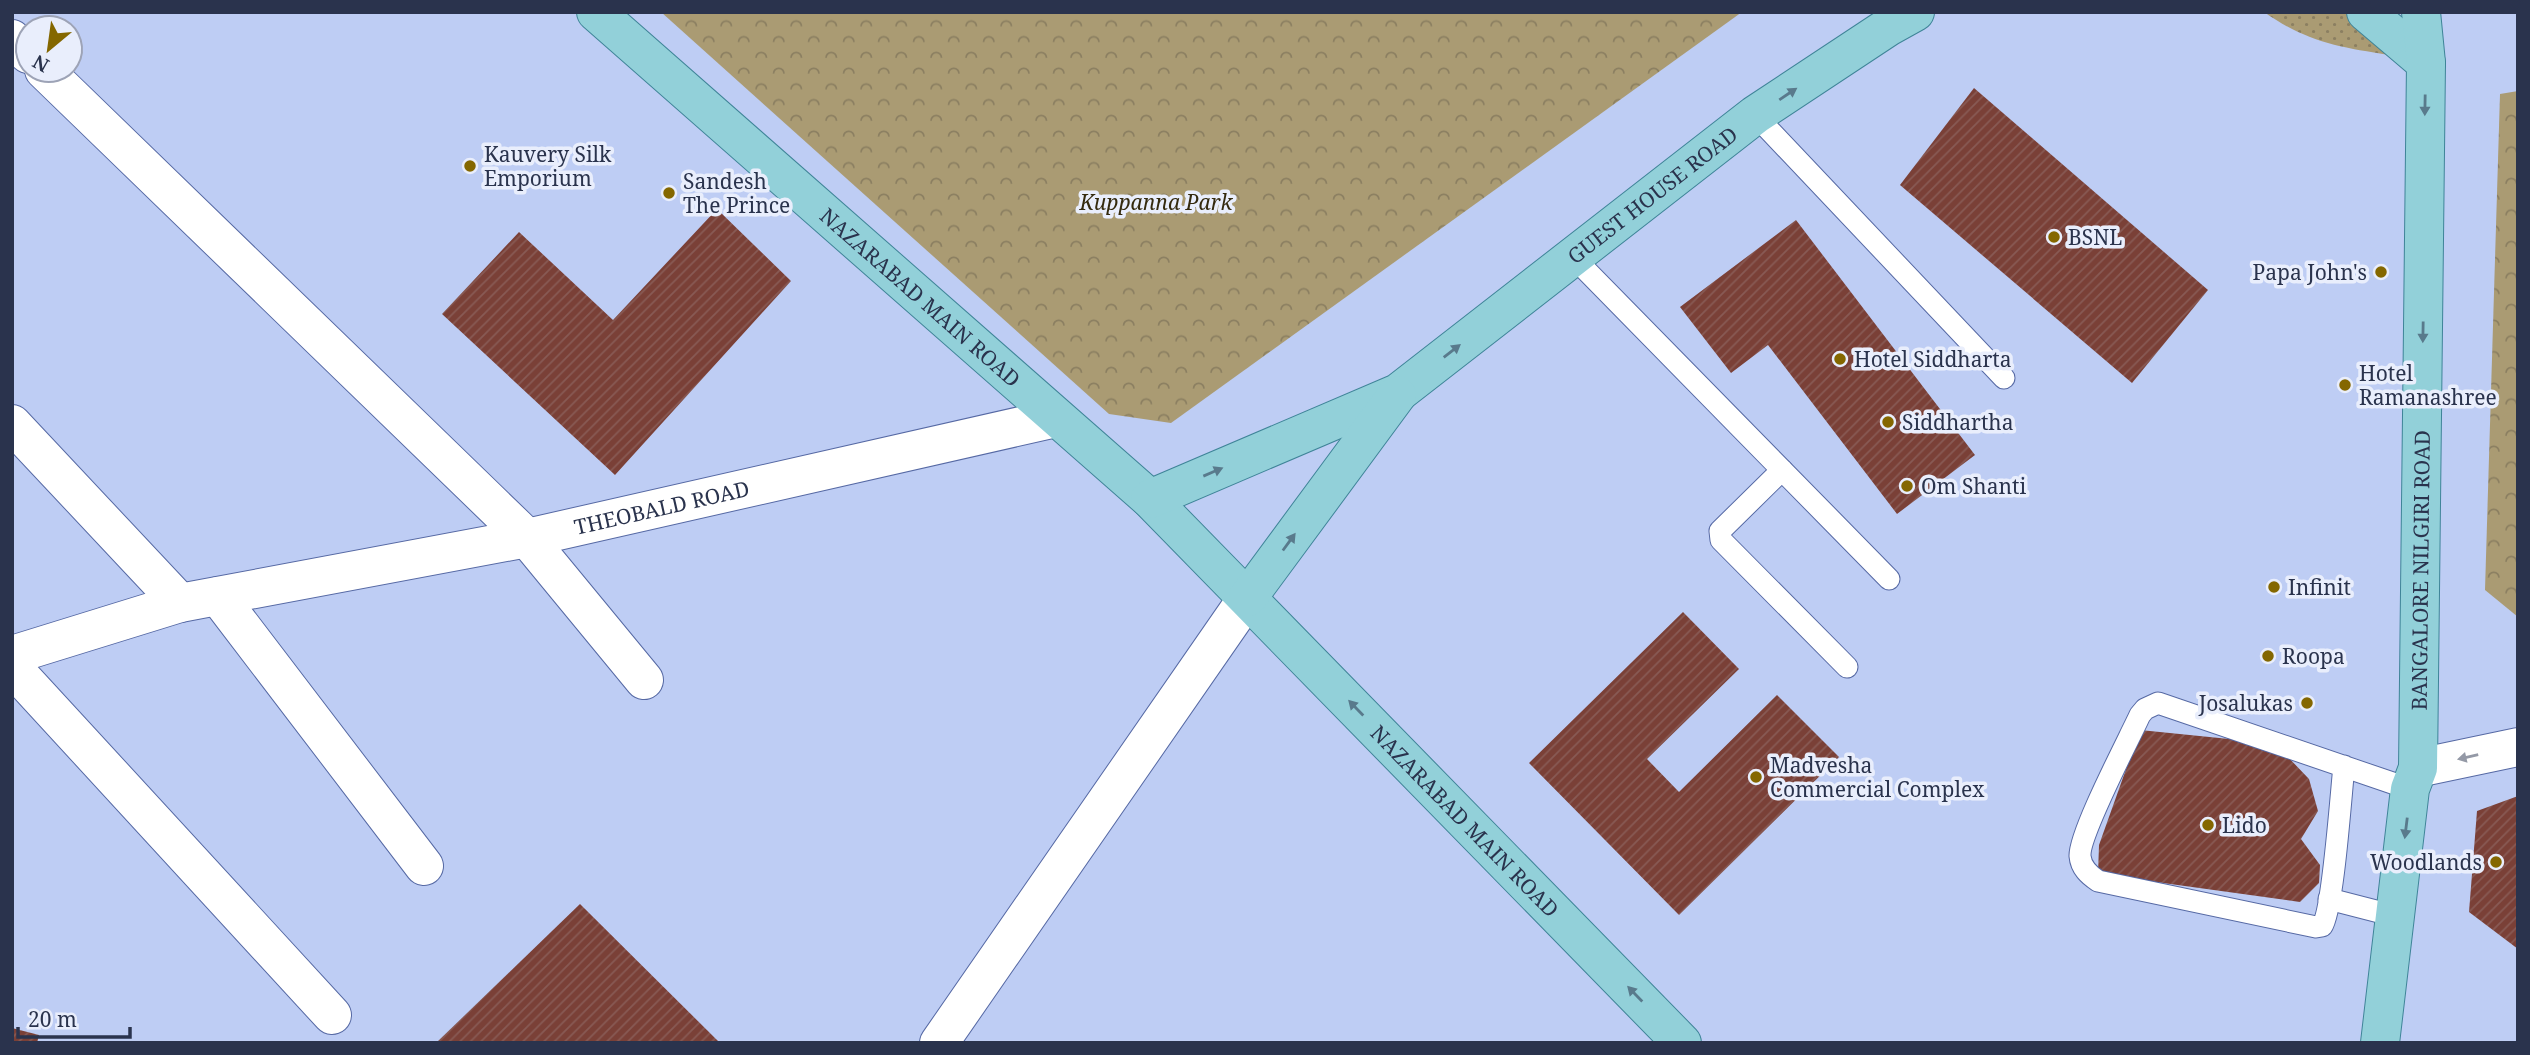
<svg xmlns="http://www.w3.org/2000/svg" width="2530" height="1055" viewBox="0 0 2530 1055" font-family="'Noto Serif',serif">
  <style>
    .grass { fill: url(#grass-dots) }
    .forest { fill: url(#forest-crowns) }
    .building { fill: url(#building-hatch) }
    .lines { fill: none; stroke-linecap: round; stroke-linejoin: round }
    .lane-casing { stroke: #5669a4; stroke-width: 23 }
    .street-casing { stroke: #5669a4; stroke-width: 40 }
    .secondary-casing { stroke: #5669a4; stroke-width: 40 }
    .primary-casing { stroke: #3f8498; stroke-width: 40 }
    .lane { stroke: #fff; stroke-width: 21 }
    .street { stroke: #fff; stroke-width: 38 }
    .secondary { stroke: #fff; stroke-width: 38 }
    .primary { stroke: #92d0d9; stroke-width: 38 }
    .oneway { fill: #597a8c }
    .oneway2 { fill: #9499a6 }
    .poi-dot { fill: #846700; stroke: #e9eefc; stroke-width: 2.5 }
    .labels { text-anchor: middle; dominant-baseline: central; stroke-width: 7; stroke-linejoin: round; paint-order: stroke }
    .poi-label { font-size: 21px; fill: #2a334d; stroke: #e9eefc; text-anchor: start }
    .street-label { font-size: 21px; fill: #2a334d; stroke: #e9eefc }
    .park-label { font-size: 21px; font-style: italic; fill: #342a0e; stroke: #e9eefc }
  </style>
  <defs>
    <pattern id="grass-dots" width="8" height="8" patternUnits="userSpaceOnUse" patternTransform="scale(1.75)"><rect width="8" height="8" fill="#aa9b73"/><path d="M2 2h.1M6 6h.1" fill="none" stroke="#8b7f61" stroke-width="1.8" stroke-linecap="round"/></pattern>
    <pattern id="forest-crowns" width="20" height="18" patternUnits="userSpaceOnUse" patternTransform="scale(1.75)"><rect width="20" height="18" fill="#aa9b73"/><path d="M2 6a3 3 0 1 1 6 0M12 15a3 3 0 1 1 6 0" fill="none" stroke="#8b7f61"/></pattern>
    <pattern id="building-hatch" width="6" height="6" patternUnits="userSpaceOnUse" patternTransform="scale(1.75)"><rect width="6" height="6" fill="#7a4037"/><path d="M-1 1l2-2M0 6l6-6M5 7l2-2" fill="none" stroke="#885a54"/></pattern>
  </defs>
  <rect width="100%" height="100%" fill="#becdf4"/>
  <path class="grass" d="M2264 12H2379L2389 55C2338 47 2307 42 2264 12Z"/>
  <g class="forest">
    <path d="M661 12H1742L1171 423 1109 414Z"/>
    <path d="M2518 91V617L2485 590 2500 94Z"/>
  </g>
  <g class="building">
    <path d="M1974 88 2208 290 2132 383 1900 185Z"/>
    <path d="M717 209 791 281 615 475 442 314 519 232 613 320Z"/>
    <path d="M1796 220 1975 455 1897 514 1768 345 1731 373 1680 307Z"/>
    <path d="M1683 612 1739 669 1647 759 1679 792 1777 695 1839 757 1679 915 1529 763Z"/>
    <path d="M2140 730 2249 741 2287 756 2309 779 2318 811 2301 839 2320 865 2319 883 2300 902 2098 874 2099 845Z"/>
    <path d="M2518 796V949L2469 912 2477 811Z"/>
    <path d="M580 904 720 1043H436Z"/>
    <path d="M12 1028 39 1035 37 1043H12Z"/>
  </g>
  <g class="lines">
    <defs>
      <g id="lane">
        <path d="M1755 115 2004 378"/>
        <path d="M1573 257 1889 579"/>
        <path d="M1782 470 1720 531 1721 540 1847 667"/>
        <path d="M2344 766C2341 793 2333 911 2322 926L2316 927 2098 881C2089 875 2081 868 2080 856 2079 834 2128 741 2140 715L2145 709 2158 703 2410 789"/>
        <path d="M2329 899 2395 916"/>
      </g>
      <g id="street">
        <path d="M12 39 28 54"/>
        <path d="M44 70 527 538 644 680"/>
        <path d="M12 424 180 603"/>
        <path d="M218 596 424 866"/>
        <path d="M12 667 332 1015"/>
        <path d="M939 1043 1248 597"/>
      </g>
      <g id="secondary">
        <path id="s1" d="M12 655 180 603 527 538 1056 418"/>
        <path d="M2418 768 2518 747"/>
      </g>
      <g id="primary">
        <path id="s2" d="M596 12 1150 499 1682 1043"/>
        <path d="M2366 12 2426 63"/>
        <path id="s3" d="M1150 499 1398 393 1755 115 1888 27 1915 12"/>
        <path d="M1248 597 1397 395"/>
        <path id="s4" d="M2380 1043 2410 789 2418 768 2426 63 2421 12"/>
      </g>
    </defs>
    <use href="#lane" class="lane-casing"/>
    <use href="#street" class="street-casing"/>
    <use href="#secondary" class="secondary-casing"/>
    <use href="#primary" class="primary-casing"/>
    <use href="#lane" class="lane"/>
    <use href="#street" class="street"/>
    <use href="#secondary" class="secondary"/>
    <use href="#primary" class="primary"/>
  </g>
  <defs><path id="oneway-solid" d="M-6-.8H1V-3.2L6.5 0L1 3.2V.8H-6Z" transform="scale(1.75)"/></defs>
  <g class="oneway">
    <use href="#oneway-solid" transform="translate(1788 94) rotate(-34)"/>
    <use href="#oneway-solid" transform="translate(2425 105) rotate(91)"/>
    <use href="#oneway-solid" transform="translate(2423 332) rotate(91)"/>
    <use href="#oneway-solid" transform="translate(1452 351) rotate(-38)"/>
    <use href="#oneway-solid" transform="translate(1213 472) rotate(-23)"/>
    <use href="#oneway-solid" transform="translate(1289 542) rotate(-54)"/>
    <use href="#oneway-solid" transform="translate(1356 708) rotate(-134)"/>
    <use href="#oneway-solid" transform="translate(2406 828) rotate(97)"/>
    <use href="#oneway-solid" transform="translate(1635 994) rotate(-134)"/>
  </g>
  <use class="oneway2" href="#oneway-solid" transform="translate(2468 757) rotate(167)"/>
  <g class="poi-dot">
    <circle cx="470" cy="166" r="7"/>
    <circle cx="669" cy="193" r="7"/>
    <circle cx="2054" cy="237" r="7"/>
    <circle cx="2381" cy="272" r="7"/>
    <circle cx="1840" cy="359" r="7"/>
    <circle cx="2345" cy="385" r="7"/>
    <circle cx="1888" cy="422" r="7"/>
    <circle cx="1907" cy="486" r="7"/>
    <circle cx="2274" cy="587" r="7"/>
    <circle cx="2268" cy="656" r="7"/>
    <circle cx="2307" cy="703" r="7"/>
    <circle cx="1756" cy="777" r="7"/>
    <circle cx="2208" cy="825" r="7"/>
    <circle cx="2496" cy="862" r="7"/>
  </g>
  <g class="labels">
    <g class="poi-label">
      <text x="484" y="154">Kauvery Silk<tspan x="484" dy="24">Emporium</tspan></text>
      <text x="683" y="181">Sandesh<tspan x="683" dy="24">The Prince</tspan></text>
      <text x="2068" y="237">BSNL</text>
      <text x="2367" y="272" text-anchor="end">Papa John's</text>
      <text x="1854" y="359">Hotel Siddharta</text>
      <text x="2359" y="373">Hotel<tspan x="2359" dy="24">Ramanashree</tspan></text>
      <text x="1902" y="422">Siddhartha</text>
      <text x="1921" y="486">Om Shanti</text>
      <text x="2288" y="587">Infinit</text>
      <text x="2282" y="656">Roopa</text>
      <text x="2293" y="703" text-anchor="end">Josalukas</text>
      <text x="1770" y="765">Madvesha<tspan x="1770" dy="24">Commercial Complex</tspan></text>
      <text x="2222" y="825">Lido</text>
      <text x="2482" y="862" text-anchor="end">Woodlands</text>
    </g>
    <g class="street-label">
      <text stroke="none"><textPath href="#s3" startOffset="592">GUEST HOUSE ROAD</textPath></text>
      <text stroke="none"><textPath href="#s2" startOffset="432">NAZARABAD MAIN ROAD</textPath></text>
      <text stroke="none"><textPath href="#s1" startOffset="667">THEOBALD ROAD</textPath></text>
      <text stroke="none"><textPath href="#s4" startOffset="476">BANGALORE NILGIRI ROAD</textPath></text>
      <text stroke="none"><textPath href="#s2" startOffset="1188">NAZARABAD MAIN ROAD</textPath></text>
    </g>
    <g class="park-label">
      <text x="1156" y="202">Kuppanna Park</text>
    </g>
  </g>
  <rect width="2530" height="1055" fill="none" stroke="#2a334d" stroke-width="28"/>
  <g transform="translate(49 49) rotate(209)"><circle r="33" fill="#e9eefc" stroke="#9da3b6" stroke-width="2"/>
  <path d="M0-5L12 26L0 18L-12 26Z" fill="#846700"/>
  <text y="-10" font-size="19" font-weight="bold" text-anchor="middle" fill="#2a334d">N</text>
  </g>
  <path d="M18 1027v10h112v-10" fill="none" stroke="#2a334d" stroke-width="3.5"/>
  <text x="28" y="1027" font-size="21" fill="#2a334d" stroke="#e9eefc" stroke-width="5" paint-order="stroke">20 m</text>
</svg>
